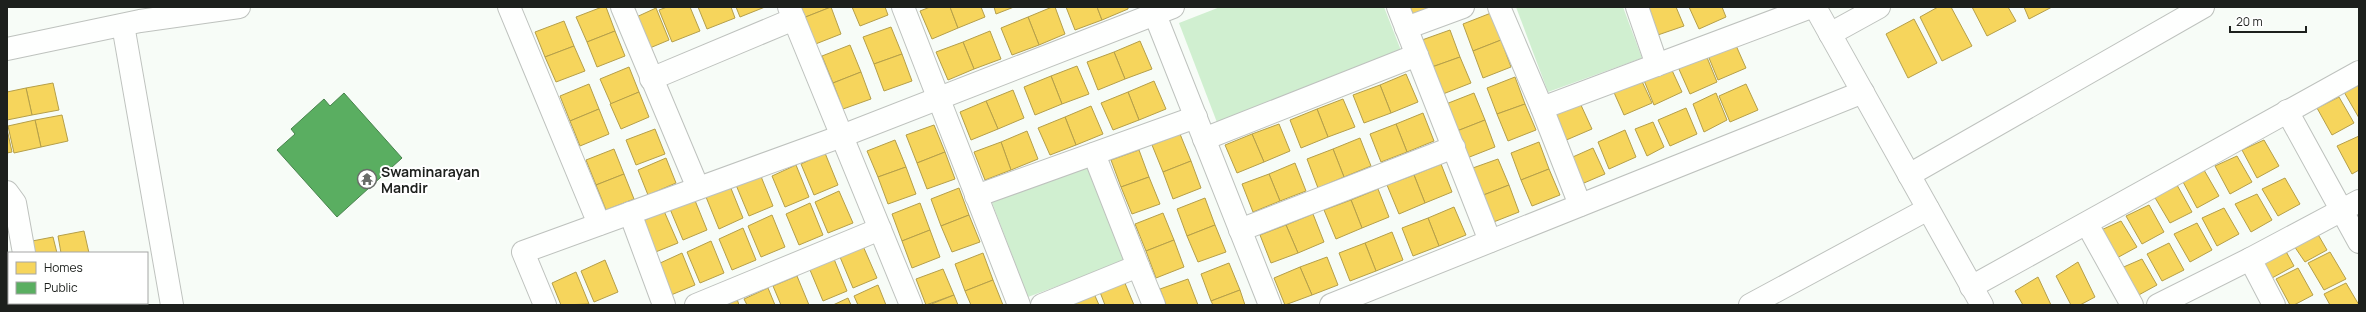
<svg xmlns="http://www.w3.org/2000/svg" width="2366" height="312" viewBox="0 0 2366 312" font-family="Manrope,sans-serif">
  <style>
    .green { fill: #d0efd0 }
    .homes { fill: #f6d55c; stroke: #b59f49 }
    .public { fill: #5aae61; stroke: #48834d }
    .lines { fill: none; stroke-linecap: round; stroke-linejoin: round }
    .minor-casing { stroke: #bec2be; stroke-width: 24 }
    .minor { stroke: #fefffe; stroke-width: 22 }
    .labels { text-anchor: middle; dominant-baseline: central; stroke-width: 4; stroke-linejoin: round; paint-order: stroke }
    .poi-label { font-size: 14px; font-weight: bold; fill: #1d201d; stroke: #fff; text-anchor: start }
  </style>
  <rect width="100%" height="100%" fill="#f7fcf7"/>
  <g class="green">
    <path d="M1220 7H1384L1402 53 1218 125 1179 23Z"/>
    <path d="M1516 7H1623L1642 58 1548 92Z"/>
    <path d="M1089 163 1125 261 1028 297 991 200Z"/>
  </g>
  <g class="homes">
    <path d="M602 7H606L615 31 587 42 576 17Z"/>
    <path d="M667 7H690L700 31 672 42 659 10Z"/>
    <path d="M698 7H731L735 18 707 29Z"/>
    <path d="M736 7H765L740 17Z"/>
    <path d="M799 7H831L803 18Z"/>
    <path d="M831 7 841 34 813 45 803 18Z"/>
    <path d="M852 7H885L888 15 860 26Z"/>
    <path d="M930 7H950L958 28 932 39 920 11Z"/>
    <path d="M950 7H981L985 17 958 28Z"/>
    <path d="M994 7H1014L996 14Z"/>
    <path d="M1052 7H1055L1065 34 1039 45 1028 17Z"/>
    <path d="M1066 7H1097L1102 20 1075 30Z"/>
    <path d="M1097 7H1128V9L1102 20Z"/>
    <path d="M1410 7H1432L1413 14Z"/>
    <path d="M1642 7H1676L1684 26 1652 37Z"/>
    <path d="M1689 7H1722L1726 17 1699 29Z"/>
    <path d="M1938 7H1951L1972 46 1942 61 1920 17Z"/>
    <path d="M1972 7H2008L2016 21 1987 36Z"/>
    <path d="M2024 7H2052L2029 19Z"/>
    <path d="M656 8 669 40 645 50 632 19Z"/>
    <path d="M1491 13 1501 40 1473 51 1463 24Z"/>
    <path d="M1028 17 1039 45 1012 55 1001 28Z"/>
    <path d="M1914 19 1937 63 1908 78 1886 34Z"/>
    <path d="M564 21 574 46 545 57 535 32Z"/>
    <path d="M891 27 902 54 874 64 863 37Z"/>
    <path d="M1450 30 1460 57 1432 67 1422 40Z"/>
    <path d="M615 31 625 56 597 67 587 42Z"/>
    <path d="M990 31 1001 59 974 69 963 42Z"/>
    <path d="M1501 40 1511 67 1483 78 1473 51Z"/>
    <path d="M1140 41 1152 69 1125 79 1114 52Z"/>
    <path d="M1734 41 1746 68 1718 80 1707 53Z"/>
    <path d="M963 42 974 69 948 80 936 52Z"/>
    <path d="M850 45 861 72 833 83 822 56Z"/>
    <path d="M574 46 585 71 556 82 545 57Z"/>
    <path d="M1114 52 1125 79 1098 90 1087 62Z"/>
    <path d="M902 54 912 81 884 91 874 64Z"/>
    <path d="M1706 55 1717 82 1690 94 1678 67Z"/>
    <path d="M1460 57 1471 83 1443 94 1432 67Z"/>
    <path d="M1077 66 1089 94 1062 104 1051 76Z"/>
    <path d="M1670 66 1682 92 1654 105 1643 78Z"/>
    <path d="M629 67 639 92 611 104 600 79Z"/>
    <path d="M861 72 871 99 843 109 833 83Z"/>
    <path d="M1406 74 1418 102 1391 113 1380 85Z"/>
    <path d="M1051 76 1062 104 1035 115 1024 87Z"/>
    <path d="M1515 77 1525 104 1497 114 1487 88Z"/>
    <path d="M1640 77 1652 103 1624 115 1612 88Z"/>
    <path d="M1154 81 1166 109 1139 120 1128 92Z"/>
    <path d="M53 83 59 110 32 115 26 88Z"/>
    <path d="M589 84 599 109 570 121 560 96Z"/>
    <path d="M1746 84 1758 110 1730 122 1719 96Z"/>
    <path d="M1380 85 1391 113 1364 123 1353 95Z"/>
    <path d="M2359 85V118L2344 92Z"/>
    <path d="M26 88 32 115 7 120V92Z"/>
    <path d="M1013 90 1024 118 998 129 986 101Z"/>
    <path d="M639 92 649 117 621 129 610 104Z"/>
    <path d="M1128 92 1139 120 1113 130 1101 103Z"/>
    <path d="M1474 93 1485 120 1457 131 1446 104Z"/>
    <path d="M1716 93 1727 120 1704 132 1693 104Z"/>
    <path d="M2339 97 2354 123 2332 135 2317 108Z"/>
    <path d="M1343 99 1355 127 1328 137 1317 109Z"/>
    <path d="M986 101 998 129 971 140 960 112Z"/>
    <path d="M1580 103 1592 129 1564 141 1552 114Z"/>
    <path d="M1525 104 1536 130 1508 141 1497 114Z"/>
    <path d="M1091 106 1103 134 1076 145 1065 117Z"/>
    <path d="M1686 108 1697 134 1670 146 1658 120Z"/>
    <path d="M599 109 609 134 580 146 570 121Z"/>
    <path d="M1317 109 1328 137 1301 148 1290 120Z"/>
    <path d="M1423 113 1434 141 1407 152 1396 124Z"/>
    <path d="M62 115 68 141 41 147 35 120Z"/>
    <path d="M1065 117 1076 145 1050 155 1038 128Z"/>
    <path d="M35 120 41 147 14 153 8 126Z"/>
    <path d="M1485 120 1495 147 1467 158 1457 131Z"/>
    <path d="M1653 122 1664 147 1647 156 1635 129Z"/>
    <path d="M1279 124 1290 151 1264 162 1252 134Z"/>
    <path d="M1396 124 1407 152 1381 162 1370 134Z"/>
    <path d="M934 125 945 152 917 163 906 135Z"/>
    <path d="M7 129 12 152 7 153Z"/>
    <path d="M655 129 665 154 636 165 626 140Z"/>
    <path d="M1625 130 1636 157 1609 169 1598 142Z"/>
    <path d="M1027 131 1038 159 1011 170 1001 142Z"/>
    <path d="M1180 134 1191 161 1163 172 1152 145Z"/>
    <path d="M1252 134 1264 162 1237 173 1225 145Z"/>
    <path d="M2359 136V170L2352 174 2337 146Z"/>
    <path d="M1360 138 1371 166 1344 177 1333 149Z"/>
    <path d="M895 140 906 167 878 177 867 151Z"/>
    <path d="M2264 140 2279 166 2257 178 2242 150Z"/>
    <path d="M1001 142 1011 170 985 180 974 152Z"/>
    <path d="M1539 142 1549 169 1521 180 1511 153Z"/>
    <path d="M1593 148 1605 174 1577 186 1566 160Z"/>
    <path d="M614 149 624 174 596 185 586 160Z"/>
    <path d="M1333 149 1344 177 1318 188 1307 159Z"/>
    <path d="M1139 150 1149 177 1121 187 1111 160Z"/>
    <path d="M945 152 955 179 927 189 917 163Z"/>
    <path d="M825 153 838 185 814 195 801 164Z"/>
    <path d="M2237 156 2252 182 2230 194 2215 166Z"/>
    <path d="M666 158 676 183 648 195 638 170Z"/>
    <path d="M1498 159 1509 185 1481 196 1470 169Z"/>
    <path d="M1191 161 1201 188 1173 199 1163 172Z"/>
    <path d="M1295 163 1306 191 1280 201 1269 174Z"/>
    <path d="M1441 164 1452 192 1425 203 1414 175Z"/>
    <path d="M796 165 809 197 785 207 772 176Z"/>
    <path d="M906 167 916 194 888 204 878 177Z"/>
    <path d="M1549 169 1560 195 1532 206 1521 180Z"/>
    <path d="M2204 170 2219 196 2197 208 2182 180Z"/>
    <path d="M624 174 634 199 606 210 596 185Z"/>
    <path d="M760 174 773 206 749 216 736 185Z"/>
    <path d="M1269 174 1280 201 1253 212 1242 184Z"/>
    <path d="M1414 175 1425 203 1399 214 1387 185Z"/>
    <path d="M1149 177 1160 204 1132 214 1121 187Z"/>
    <path d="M2285 178 2300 204 2278 216 2262 189Z"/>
    <path d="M1509 185 1519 212 1491 223 1481 196Z"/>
    <path d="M2177 185 2192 212 2170 223 2154 196Z"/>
    <path d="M730 186 743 218 719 229 706 197Z"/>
    <path d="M959 188 969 215 941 226 931 199Z"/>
    <path d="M1378 189 1389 217 1362 228 1351 200Z"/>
    <path d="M839 191 853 223 828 233 815 202Z"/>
    <path d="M2257 194 2272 220 2251 232 2235 204Z"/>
    <path d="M694 198 707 230 683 240 670 209Z"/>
    <path d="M1205 198 1215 225 1187 236 1177 209Z"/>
    <path d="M1351 200 1362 228 1336 239 1324 210Z"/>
    <path d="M810 203 823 235 799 245 786 214Z"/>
    <path d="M920 203 930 230 902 241 892 214Z"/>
    <path d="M2149 205 2164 232 2142 244 2126 216Z"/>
    <path d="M1454 207 1466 235 1439 246 1428 218Z"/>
    <path d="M2224 208 2239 234 2217 246 2202 218Z"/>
    <path d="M664 211 678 243 653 253 641 222Z"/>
    <path d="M1163 213 1174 240 1146 251 1135 224Z"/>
    <path d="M1313 214 1324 242 1298 253 1286 225Z"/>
    <path d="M772 215 785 247 761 257 748 226Z"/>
    <path d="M969 215 980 242 952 252 941 226Z"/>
    <path d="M1428 218 1439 246 1413 256 1402 228Z"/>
    <path d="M2121 221 2137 247 2115 259 2099 231Z"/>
    <path d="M2197 223 2212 250 2190 262 2174 234Z"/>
    <path d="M1215 225 1226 252 1198 262 1187 236Z"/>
    <path d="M1286 225 1298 253 1271 263 1260 235Z"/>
    <path d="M743 228 756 260 732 270 719 239Z"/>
    <path d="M930 230 940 257 912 268 902 241Z"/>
    <path d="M84 231 89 253H61L58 236Z"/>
    <path d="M2316 231 2327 250 2305 262 2292 243Z"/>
    <path d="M1392 232 1403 260 1376 271 1365 243Z"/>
    <path d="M53 237 57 253H29L27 242Z"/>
    <path d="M1174 240 1184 267 1156 278 1146 251Z"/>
    <path d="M711 241 724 273 700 283 687 252Z"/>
    <path d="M1365 243 1376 271 1350 281 1339 253Z"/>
    <path d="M2169 243 2184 270 2162 281 2147 254Z"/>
    <path d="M863 246 877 278 853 288 840 257Z"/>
    <path d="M2283 246 2294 266 2272 278 2259 259Z"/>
    <path d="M2330 252 2346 279 2324 290 2308 263Z"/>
    <path d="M682 253 695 285 671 295 658 264Z"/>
    <path d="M983 253 993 280 965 291 955 264Z"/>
    <path d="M1327 257 1338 285 1312 295 1300 267Z"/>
    <path d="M834 259 847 291 823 301 810 270Z"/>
    <path d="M2142 259 2157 285 2135 297 2119 269Z"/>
    <path d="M605 260 618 292 594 302 581 271Z"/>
    <path d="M2078 262 2095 297 2080 305H2071L2056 276Z"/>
    <path d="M1229 263 1240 290 1211 301 1201 274Z"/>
    <path d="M1300 267 1312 295 1285 305 1274 278Z"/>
    <path d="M2298 268 2313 295 2294 305H2290L2276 279Z"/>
    <path d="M943 269 954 295 926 305 916 279Z"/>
    <path d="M576 272 589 304 561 305 552 283Z"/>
    <path d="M797 276 809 305H781L773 286Z"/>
    <path d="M1122 276 1134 305H1105L1098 287Z"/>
    <path d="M2038 277 2051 305H2023L2015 291Z"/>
    <path d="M1188 279 1198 305H1166L1160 289Z"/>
    <path d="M993 280 1003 305H971L965 291Z"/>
    <path d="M2346 283 2359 305H2330L2324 294Z"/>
    <path d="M878 285 886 305H858L854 296Z"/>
    <path d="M768 288 775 305H747L744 299Z"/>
    <path d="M1092 289 1099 305H1071Z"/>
    <path d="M1240 290 1245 305H1213L1211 301Z"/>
    <path d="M954 295 958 305H929Z"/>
    <path d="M848 298 851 305H833Z"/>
    <path d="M737 299 739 305H724Z"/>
  </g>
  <path class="public" d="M344 93 402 158 337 217 277 150 295 134 291 129 324 99 330 106Z"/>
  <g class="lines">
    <defs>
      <g id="minor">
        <path d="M509 7 599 224"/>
        <path d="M622 7 698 188"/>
        <path d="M789 7 911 305"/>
        <path d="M903 7 1019 305"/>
        <path d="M1152 7 1270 305"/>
        <path d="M1398 7 1490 241"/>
        <path d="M1499 7 1542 108"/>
        <path d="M1637 7 1657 65"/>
        <path d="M1815 7 1982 305"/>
        <path d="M123 25 172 305"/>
        <path d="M1406 28 1463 7"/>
        <path d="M1830 34 1879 7"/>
        <path d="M7 49 140 21 239 7"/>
        <path d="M651 79 794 19"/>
        <path d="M2287 111 2359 242"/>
        <path d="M1204 139 1417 55"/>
        <path d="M1094 154 1138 266"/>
        <path d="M1909 175 2203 7"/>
        <path d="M7 192 15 203 24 253"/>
        <path d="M976 196 1196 117"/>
        <path d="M1580 205 1542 108 1811 7"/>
        <path d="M630 213 664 305"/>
        <path d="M2087 224 2132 305"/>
        <path d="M1240 230 1454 147"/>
        <path d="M1971 287 2359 72"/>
        <path d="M33 303V305"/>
        <path d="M545 305 523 252 842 136 1173 7"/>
        <path d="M696 305 880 229"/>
        <path d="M1042 305 1138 266 1154 305"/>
        <path d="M1331 305 1863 92"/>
        <path d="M1750 305 1928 209"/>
        <path d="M2158 305 2250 259"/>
        <path d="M2274 305 2250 259 2359 201"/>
      </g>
    </defs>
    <use href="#minor" class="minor-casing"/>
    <use href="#minor" class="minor"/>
  </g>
  <defs>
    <symbol id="temple-ring" viewBox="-11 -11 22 22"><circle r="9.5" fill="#fff" stroke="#696d69" stroke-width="1.5"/><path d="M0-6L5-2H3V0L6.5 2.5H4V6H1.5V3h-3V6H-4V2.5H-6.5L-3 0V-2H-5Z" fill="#696d69"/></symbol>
  </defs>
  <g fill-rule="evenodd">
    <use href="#temple-ring" x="356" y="168" width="22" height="22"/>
  </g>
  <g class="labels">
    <g class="poi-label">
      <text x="381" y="171">Swaminarayan<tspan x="381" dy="16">Mandir</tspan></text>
    </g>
  </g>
  <rect width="2366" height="312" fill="none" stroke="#1d201d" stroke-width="16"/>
  <rect x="8" y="252" width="140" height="52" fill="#ffffff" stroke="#a5a6a5"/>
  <rect x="16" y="262" width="20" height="12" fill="#f6d55c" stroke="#a5a6a5"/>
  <text x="44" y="272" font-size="12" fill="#1d201d">Homes</text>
  <rect x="16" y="282" width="20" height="12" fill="#5aae61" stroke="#a5a6a5"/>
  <text x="44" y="292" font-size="12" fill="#1d201d">Public</text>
  <path d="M2230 26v6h76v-6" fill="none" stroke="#1d201d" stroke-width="2"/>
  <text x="2236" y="26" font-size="12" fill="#1d201d" stroke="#ffffff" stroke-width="3" paint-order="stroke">20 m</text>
</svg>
